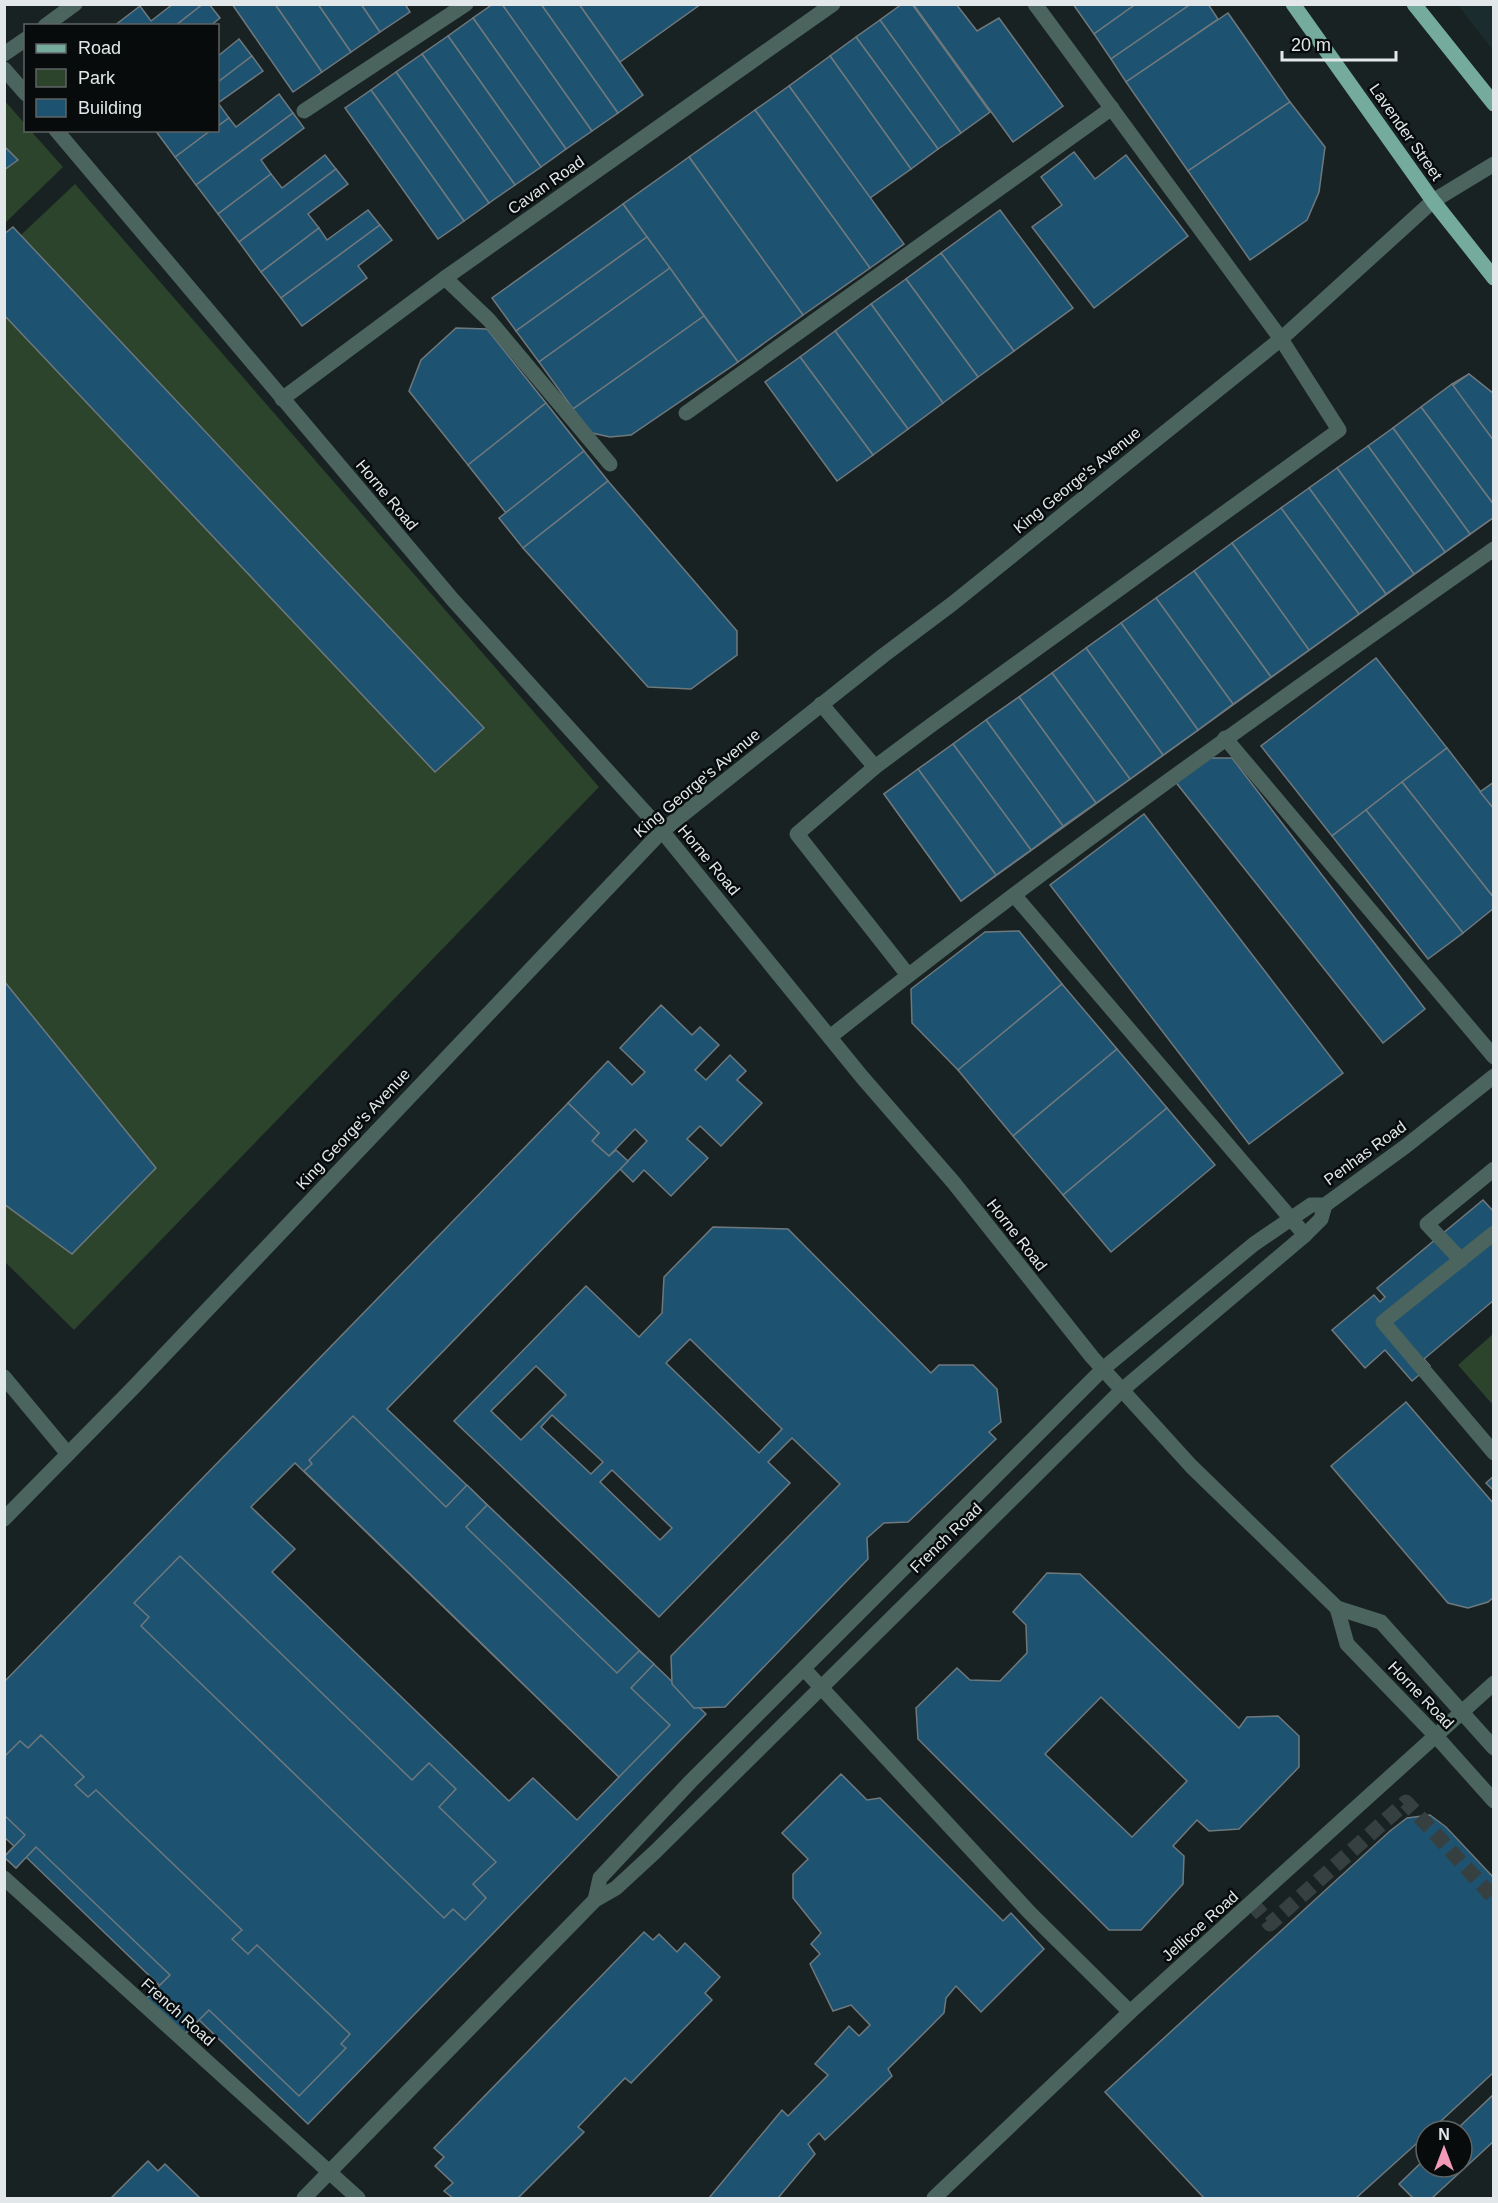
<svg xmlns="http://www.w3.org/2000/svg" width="1498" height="2203" viewBox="0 0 1498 2203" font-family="Arial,sans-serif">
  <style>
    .built { fill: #1b2c2e }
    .green { fill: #2c432c }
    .building { fill: #1d5370; stroke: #6f787d; stroke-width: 1.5; fill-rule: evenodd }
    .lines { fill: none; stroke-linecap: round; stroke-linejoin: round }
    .minor-tunnel { stroke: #374041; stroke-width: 15; stroke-dasharray: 15 8; stroke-linecap: butt }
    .minor { stroke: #4b655e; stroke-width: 15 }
    .major { stroke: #74ab9c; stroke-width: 15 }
    .labels { text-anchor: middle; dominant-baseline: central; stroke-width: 5; stroke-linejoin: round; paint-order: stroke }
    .street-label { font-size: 16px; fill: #e2e8e9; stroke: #070b0b }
  </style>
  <rect width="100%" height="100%" fill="#192223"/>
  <path class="built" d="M1458 5H1493V50Z"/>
  <g class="green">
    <path d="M4 100 25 124 26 130 31 131 63 167 5 223Z"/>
    <path d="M75 184 599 787 74 1330 5 1262V250Z"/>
    <path d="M1493 1334V1405L1458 1365Z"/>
  </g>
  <g class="building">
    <path d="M173 4H203L175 26H114L140 6 151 21Z"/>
    <path d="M203 4H209L220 18 210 26H175Z"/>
    <path d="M232 4H275L322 72 293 92Z"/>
    <path d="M275 4H318L351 52 322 72Z"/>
    <path d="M318 4H361L380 32 351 52Z"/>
    <path d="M361 4H405L410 12 380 32Z"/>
    <path d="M493 4H502L592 131 566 149 473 18Z"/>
    <path d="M502 4H541L618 113 592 131Z"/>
    <path d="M541 4H579L643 95 618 113Z"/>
    <path d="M579 4H701L620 62Z"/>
    <path d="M902 4H912L990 112 961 133 880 20Z"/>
    <path d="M913 4H956L977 31 999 18 1063 106 1013 142Z"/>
    <path d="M1073 4H1136L1094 34Z"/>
    <path d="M1136 4H1191L1111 59 1094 34Z"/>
    <path d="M1191 4H1208L1218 19 1126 82 1111 59Z"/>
    <path d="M1228 13 1290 102 1188 171 1126 82Z"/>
    <path d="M473 18 566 149 541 167 448 36Z"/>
    <path d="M880 20 961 133 938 149 856 37Z"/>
    <path d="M448 36 541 167 515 185 422 54Z"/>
    <path d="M856 37 938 149 911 169 830 56Z"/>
    <path d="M239 39 252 56 218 82V56Z"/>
    <path d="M422 54 515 185 489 203 396 72Z"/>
    <path d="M252 56 263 71 218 103 229 118 218 126V82Z"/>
    <path d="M830 56 911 169 870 198 789 86Z"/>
    <path d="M396 72 489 203 464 221 371 90Z"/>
    <path d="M789 86 904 244 870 268 755 110Z"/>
    <path d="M371 90 464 221 438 239 345 108Z"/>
    <path d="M279 94 293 113 196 185 175 157 211 130H218V126L229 118 236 127Z"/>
    <path d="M1290 102 1325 147 1319 192 1307 220 1250 260 1188 171Z"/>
    <path d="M755 110 870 268 803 315 689 157Z"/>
    <path d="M293 113 304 128 261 160 271 174 218 214 196 185Z"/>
    <path d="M155 130H211L175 157Z"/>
    <path d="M4 146 18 160 4 170Z"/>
    <path d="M1074 152 1095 179 1126 155 1188 236 1094 308 1032 227 1062 205 1041 177Z"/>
    <path d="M325 155 336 169 239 242 218 214 271 174 282 188Z"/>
    <path d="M689 157 803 315 738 362 623 204Z"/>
    <path d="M336 169 348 184 308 214 319 228 261 272 239 242Z"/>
    <path d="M623 204 647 237 516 331 492 298Z"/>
    <path d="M368 210 380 225 281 298 261 272 319 228 327 240Z"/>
    <path d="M1000 210 1073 308 1014 351 941 253Z"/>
    <path d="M380 225 392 240 358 266 367 278 302 326 281 298Z"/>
    <path d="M13 227 484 728 435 772 4 315V234Z"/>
    <path d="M647 237 670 268 539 362 516 331Z"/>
    <path d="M941 253 1014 351 978 377 906 279Z"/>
    <path d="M670 268 704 316 573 409 539 362Z"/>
    <path d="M906 279 978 377 943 403 871 304Z"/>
    <path d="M871 304 943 403 908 429 835 331Z"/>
    <path d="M704 316 738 362 631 435 610 437 592 433 573 409Z"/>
    <path d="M456 328 487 329 546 403 468 465 409 391 421 360Z"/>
    <path d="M835 331 908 429 873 455 800 357Z"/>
    <path d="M800 357 873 455 837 481 765 382Z"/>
    <path d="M1469 374 1494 394V441L1452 384Z"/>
    <path d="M1469 374 1494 394V517L961 901 884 794Z"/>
    <path d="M1452 384 1494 441V505L1421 407Z"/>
    <path d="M546 403 584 451 506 513 468 465Z"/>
    <path d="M1421 407 1494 505V517L1470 534 1393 428Z"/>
    <path d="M1393 428 1470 534 1445 552 1368 446Z"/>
    <path d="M1368 446 1445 552 1414 574 1337 468Z"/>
    <path d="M584 451 608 481 523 548 499 518Z"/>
    <path d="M1337 468 1414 574 1386 594 1309 488Z"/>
    <path d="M608 481 737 631V655L691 689 648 687 523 548Z"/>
    <path d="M1309 488 1386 594 1359 614 1281 508Z"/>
    <path d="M1281 508 1359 614 1309 650 1232 543Z"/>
    <path d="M1232 543 1309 650 1271 677 1194 571Z"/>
    <path d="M1194 571 1271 677 1233 704 1156 598Z"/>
    <path d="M1156 598 1233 704 1198 730 1121 623Z"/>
    <path d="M1121 623 1198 730 1163 755 1086 648Z"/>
    <path d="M1086 648 1163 755 1130 779 1052 673Z"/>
    <path d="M1376 658 1447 748 1332 836 1261 746Z"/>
    <path d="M1052 673 1130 779 1096 803 1019 697Z"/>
    <path d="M1019 697 1096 803 1063 826 986 720Z"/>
    <path d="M986 720 1063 826 1031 850 953 744Z"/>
    <path d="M953 744 1031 850 996 875 918 769Z"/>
    <path d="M1447 748 1494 809V898L1402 782Z"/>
    <path d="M1202 758H1232L1425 1009 1383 1043 1174 780Z"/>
    <path d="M918 769 996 875 961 901 884 794Z"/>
    <path d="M1402 782 1494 898V908L1463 933 1366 810Z"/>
    <path d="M1494 782V809L1480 792Z"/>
    <path d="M1366 810 1463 933 1428 959 1332 836Z"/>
    <path d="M1144 814 1343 1073 1249 1144 1050 885Z"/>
    <path d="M1019 931 1062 984 958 1070 912 1023 911 989 985 932Z"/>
    <path d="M4 981 156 1168 72 1254 4 1204Z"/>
    <path d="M1062 984 1117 1049 1013 1136 958 1070Z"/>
    <path d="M661 1005 692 1035 700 1027 719 1045 695 1070 706 1080 730 1055 746 1071 737 1080 762 1103 721 1146 700 1126 687 1139 708 1158 671 1196 644 1170 633 1182 620 1169 647 1141 635 1129 609 1156 592 1141 599 1133 568 1103 608 1061 632 1085 645 1072 620 1048Z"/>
    <path d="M1117 1049 1167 1108 1063 1195 1013 1136Z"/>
    <path d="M568 1103 599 1133 592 1141 609 1156 616 1150 628 1161 387 1409 706 1714 308 2124 199 2020 184 2035 146 1999 160 1986 26 1857 16 1868 4 1857 14 1846 4 1837V1682ZM295 1463 619 1777 577 1820 533 1778 509 1801 272 1572 295 1549 251 1507Z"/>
    <path d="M1167 1108 1215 1165 1111 1252 1063 1195Z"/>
    <path d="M1483 1200 1494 1212V1300L1424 1359 1430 1366 1412 1381 1385 1350 1365 1368 1332 1330 1374 1295 1380 1302 1385 1297 1377 1288Z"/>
    <path d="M713 1227 788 1229 931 1373 939 1365H973L997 1389 1001 1422 989 1432 996 1439 908 1522 884 1523 867 1538 868 1559 725 1707 694 1708 672 1684 671 1656 840 1484 792 1438 768 1462 790 1483 659 1617 454 1421 586 1286 639 1337 662 1313 664 1277ZM690 1339 782 1429 759 1453 666 1363ZM536 1366 566 1395 521 1440 491 1411ZM552 1415 603 1462 591 1474 541 1427ZM612 1470 672 1528 660 1540 600 1482Z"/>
    <path d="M1406 1402 1494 1504V1597L1488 1602 1468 1608 1448 1603 1331 1466Z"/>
    <path d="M353 1416 446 1507 467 1485 487 1505 466 1527 617 1673 639 1651 654 1664 631 1688 670 1725 619 1777 304 1471 312 1464 309 1460Z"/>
    <path d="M1494 1476V1491L1486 1483Z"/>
    <path d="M180 1556 412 1780 429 1763 456 1789 439 1807 496 1862 473 1884 486 1898 465 1920 453 1909 444 1918 141 1626 149 1617 134 1603Z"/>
    <path d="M1047 1573 1080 1574 1239 1728 1247 1717 1278 1716 1299 1736V1767L1239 1829 1209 1831 1197 1820 1173 1846 1184 1856 1183 1884 1141 1930H1109L918 1739 916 1708 957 1668 970 1680 1000 1681 1027 1653 1026 1625 1013 1612ZM1101 1697 1187 1781 1132 1837 1045 1754Z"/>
    <path d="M41 1735 84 1777 75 1785 88 1797 96 1790 242 1930 232 1939 248 1954 257 1945 350 2034 341 2044 346 2048 299 2096 209 2010 184 2035 146 1999 170 1975 36 1847 16 1868 4 1857 25 1835 4 1815V1757L20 1741 28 1748Z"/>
    <path d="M841 1774 867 1800 880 1798 1003 1921 1011 1913 1044 1949 981 2012 956 1986 946 1998 944 2013 888 2069 892 2076 825 2140 819 2133 808 2144 815 2154 778 2198H709L782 2110 788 2116 828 2075 815 2064 849 2026 859 2036 870 2025 851 2005 833 2011 810 1964 820 1954 811 1944 821 1933 793 1898V1874L808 1859 782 1833Z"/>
    <path d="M1430 1815 1446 1827 1494 1878V2072L1430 2131H1426V2135L1356 2198H1204L1105 2092 1390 1831 1407 1818Z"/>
    <path d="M644 1932 653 1940 659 1934 677 1952 685 1943 720 1977 705 1993 712 2000 631 2083 625 2078 578 2127 584 2132 518 2198H453L444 2191 453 2183 435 2166 444 2157 434 2148Z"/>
    <path d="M1494 2094V2141L1432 2198H1413L1399 2184 1426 2158V2167H1462V2131H1455Z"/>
    <path d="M148 2161 158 2171 165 2164 200 2198H111Z"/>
  </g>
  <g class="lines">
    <path class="minor-tunnel" d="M1252 1903 1270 1924 1406 1802 1494 1898"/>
    <g class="minor">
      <path d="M45 26 75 4"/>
      <path d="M4 54 26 39"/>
      <path d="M4 69 26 94"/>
      <path d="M304 111 466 4"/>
      <path d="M56 130 453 600 662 831 862 1077 954 1183 1092 1357 1191 1466 1337 1608 1381 1622 1494 1748"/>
      <path d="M445 278 489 320 610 464"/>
      <path d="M282 399 445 278 833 4"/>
      <path d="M686 413 1112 108"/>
      <path d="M821 704 875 767"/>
      <path d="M1225 738 1494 1057"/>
      <path d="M1014 895 1305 1235"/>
      <path d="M908 975 797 834 875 767 930 726 1339 430 1281 339 1035 4"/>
      <path d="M830 1037C1045 866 1269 707 1494 549"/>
      <path d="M1494 1233 1383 1322 1494 1453"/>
      <path d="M1461 1260 1427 1224 1494 1169"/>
      <path d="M4 1377 68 1454"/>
      <path d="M4 1519 133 1388 662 831 884 655 952 604 1281 339 1433 201 1494 164"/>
      <path d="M1337 1608 1347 1644 1435 1735 1494 1801"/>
      <path d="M804 1669 1030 1913 1130 2012"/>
      <path d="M4 1878 358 2198"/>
      <path d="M595 1900 600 1878 690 1782 1104 1368 1254 1244 1311 1205H1325L1406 1146 1494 1076"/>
      <path d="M304 2198 595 1900 616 1888 656 1851 1122 1390 1305 1235 1321 1219 1325 1205"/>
      <path d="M934 2198 1130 2012 1494 1683"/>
    </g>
    <g class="major">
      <path d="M1293 4 1433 201 1494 278"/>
      <path d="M1414 4 1494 104"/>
    </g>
  </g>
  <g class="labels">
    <g class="street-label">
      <text transform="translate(1406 132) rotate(55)">Lavender Street</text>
      <text transform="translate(546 185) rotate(-35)">Cavan Road</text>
      <text transform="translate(1077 480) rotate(-39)">King George's Avenue</text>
      <text transform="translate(387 495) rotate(50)">Horne Road</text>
      <text transform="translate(697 783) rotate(-40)">King George's Avenue</text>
      <text transform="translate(709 860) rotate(50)">Horne Road</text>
      <text transform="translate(353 1129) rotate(-47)">King George's Avenue</text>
      <text transform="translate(1365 1153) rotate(-36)">Penhas Road</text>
      <text transform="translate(1017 1235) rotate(52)">Horne Road</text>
      <text transform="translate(946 1538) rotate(-44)">French Road</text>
      <text transform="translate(1421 1695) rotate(46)">Horne Road</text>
      <text transform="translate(1200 1926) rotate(-42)">Jellicoe Road</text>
      <text transform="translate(178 2012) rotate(42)">French Road</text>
    </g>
  </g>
  <rect width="1498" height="2203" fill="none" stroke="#e2e8e9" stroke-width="12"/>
  <rect x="24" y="24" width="195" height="108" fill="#070b0b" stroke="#5f6364" stroke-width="1.5"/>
  <rect x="36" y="44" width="30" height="9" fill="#74ab9c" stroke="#5f6364" stroke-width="1.5"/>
  <text x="78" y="54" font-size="18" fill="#e2e8e9">Road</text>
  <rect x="36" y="69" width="30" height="18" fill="#2c432c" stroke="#5f6364" stroke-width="1.5"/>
  <text x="78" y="84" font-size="18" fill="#e2e8e9">Park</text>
  <rect x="36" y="99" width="30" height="18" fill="#1d5370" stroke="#5f6364" stroke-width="1.5"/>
  <text x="78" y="114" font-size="18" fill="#e2e8e9">Building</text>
  <g transform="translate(1444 2149)"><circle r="28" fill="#070b0b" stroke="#5f6364" stroke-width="1.5"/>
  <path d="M0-4.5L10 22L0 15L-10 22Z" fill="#f09ab7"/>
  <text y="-9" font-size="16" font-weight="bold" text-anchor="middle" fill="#e2e8e9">N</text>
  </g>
  <path d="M1282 51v9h114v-9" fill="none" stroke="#e2e8e9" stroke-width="3"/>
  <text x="1291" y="51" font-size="18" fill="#e2e8e9" stroke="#070b0b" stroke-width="4.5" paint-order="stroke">20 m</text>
</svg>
